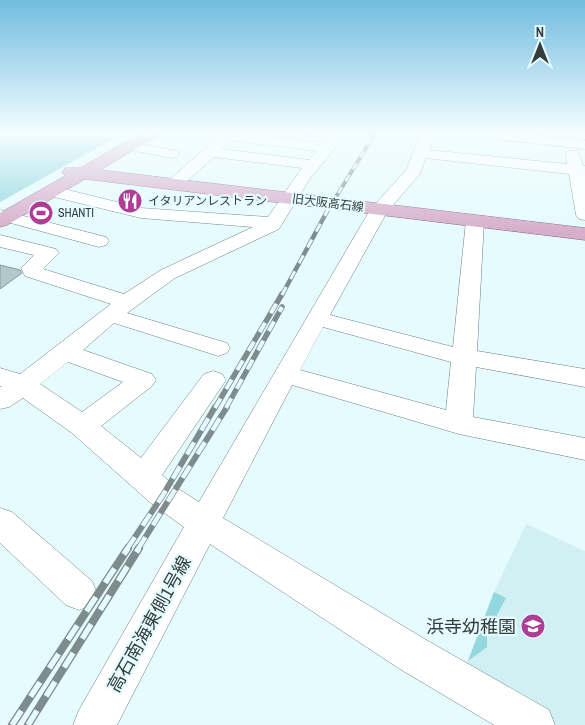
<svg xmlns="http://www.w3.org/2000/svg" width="585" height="725" viewBox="0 0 585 725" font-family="'Archivo Narrow','Noto Sans JP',sans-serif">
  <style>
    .built { fill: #d1f0f4 }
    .green { fill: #93d7df }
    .building { fill: #b3c8cb; stroke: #869b9d }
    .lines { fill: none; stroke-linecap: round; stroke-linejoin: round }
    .minor-casing { stroke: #6b7f81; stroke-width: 1 }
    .major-casing { stroke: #8b6382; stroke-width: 1 }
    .minor { fill: #fff; fill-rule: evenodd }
    .major { fill: #d6adca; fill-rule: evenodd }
    .rail-far4-casing { stroke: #7e8c8e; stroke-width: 4 }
    .rail-far3-casing { stroke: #7e8c8e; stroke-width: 4.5 }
    .rail-far2-casing { stroke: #7e8c8e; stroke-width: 5.5 }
    .rail-far1-casing { stroke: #7e8c8e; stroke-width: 6 }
    .rail-casing { stroke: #7e8c8e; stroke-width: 8 }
    .rail-far4 { stroke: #e5fbfe; stroke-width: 2.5; stroke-dasharray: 7; stroke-linecap: butt }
    .rail-far3 { stroke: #e5fbfe; stroke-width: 3; stroke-dasharray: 9; stroke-linecap: butt }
    .rail-far2 { stroke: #e5fbfe; stroke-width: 4; stroke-dasharray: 11; stroke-linecap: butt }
    .rail-far1 { stroke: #e5fbfe; stroke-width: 4.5; stroke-dasharray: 14; stroke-linecap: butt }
    .rail { stroke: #e5fbfe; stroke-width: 5.5; stroke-dasharray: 17; stroke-linecap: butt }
    .labels { text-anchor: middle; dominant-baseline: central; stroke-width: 4.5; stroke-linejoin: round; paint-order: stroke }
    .far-poi-label { font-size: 12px; fill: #343d3e; stroke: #e5fbfe; text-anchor: start }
    .far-street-label { font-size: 12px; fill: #343d3e; stroke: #e5fbfe }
    .near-street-label { font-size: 18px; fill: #343d3e; stroke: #e5fbfe }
    .near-poi-label { font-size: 18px; fill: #343d3e; stroke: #e5fbfe; text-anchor: end }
  </style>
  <rect width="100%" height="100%" fill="#e5fbfe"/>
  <path class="built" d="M526 524 585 551V725H556L463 673 494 592Z"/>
  <g class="green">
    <path d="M0 132H126L0 202Z"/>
    <path d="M494 592 506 598 497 615V626L487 636V647L468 661Z"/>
  </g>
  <path class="building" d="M0 265 20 270 22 273 0 289Z"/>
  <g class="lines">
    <defs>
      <g id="minor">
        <path d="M193 132H233L323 143 328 138 314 136 313 132H343L345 135 309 180 279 229 175 278 127 313 227 343 230 348 227 353 218 356 209 353 114 323 83 350 152 374 156 380 152 386 101 426 141 458 204 374 213 371 222 374 226 380 162 475 174 486 199 502 370 210 406 170 422 132H436L429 150 567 164 566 154 568 151H578L583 166H585V220L579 219 576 215 569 174 426 158 419 175 387 212 330 315 453 347 466 221 469 217 475 216 481 217 484 221 477 351 585 369V387L476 367 473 417 585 438V460L459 434 292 385 223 518 428 641 549 710 555 725H494L400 669 210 544 117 725H73L79 710 184 527 152 504 72 433 23 398 9 407 0 409V387L2 386H0V368L20 374 111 304 25 276 21 268 34 255 0 247V235L56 249 59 253 43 269 124 294 161 270 253 227 141 218 46 195 44 191 46 187 52 186 141 208 268 217 302 168 214 157 180 187H168L166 184 168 181 217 138 195 135ZM229 140 317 151 309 160 222 149ZM323 327 451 362 446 410 300 370ZM68 362 123 382 82 412 40 384Z"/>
        <path d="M462 132H506L585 141V149L469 136Z"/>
        <path d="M130 142 177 151 179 154 177 157 172 158 125 149 123 146 125 143Z"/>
        <path d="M0 210 106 237 109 241 106 245 99 247 0 220Z"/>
        <path d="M0 508 12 512 92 581 97 593 92 605 79 610 66 605 0 543Z"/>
      </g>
      <g id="major">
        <path d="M143 132H162L159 135 100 170 585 228V240L85 179 7 225 0 227V213L65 176 62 172 65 168H80Z"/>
        <path d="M301 132H329L326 135C319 137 311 137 304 135Z"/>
      </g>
    </defs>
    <use href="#minor" class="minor-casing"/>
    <use href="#major" class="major-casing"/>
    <use href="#minor" class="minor"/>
    <use href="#major" class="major"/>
    <defs>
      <path id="rail-far4" d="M331 205 376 132"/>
      <path id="rail-far3" d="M282 295 331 204"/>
      <g id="rail-far2">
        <path d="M215 408 282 294"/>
        <path d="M226 408 282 307"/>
      </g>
      <g id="rail-far1">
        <path d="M127 549 163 495 215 407"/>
        <path d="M138 549 227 407"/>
      </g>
      <g id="rail">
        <path d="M12 725 128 548"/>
        <path d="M28 725 139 548"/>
      </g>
    </defs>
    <use href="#rail-far4" class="rail-far4-casing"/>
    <use href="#rail-far3" class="rail-far3-casing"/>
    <use href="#rail-far2" class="rail-far2-casing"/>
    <use href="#rail-far1" class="rail-far1-casing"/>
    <use href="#rail" class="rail-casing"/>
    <use href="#rail-far4" class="rail-far4"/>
    <use href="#rail-far3" class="rail-far3"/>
    <use href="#rail-far2" class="rail-far2"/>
    <use href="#rail-far1" class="rail-far1"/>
    <use href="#rail" class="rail"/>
  </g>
  <linearGradient id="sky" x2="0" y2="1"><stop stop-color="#71bce0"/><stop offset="0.57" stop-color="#f3fdff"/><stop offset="1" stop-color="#f3fdff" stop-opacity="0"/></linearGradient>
  <rect width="585" height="233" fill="url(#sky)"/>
  <defs>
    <symbol id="restaurant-disc" viewBox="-11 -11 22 22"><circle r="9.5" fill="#af3c95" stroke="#e5fbfe"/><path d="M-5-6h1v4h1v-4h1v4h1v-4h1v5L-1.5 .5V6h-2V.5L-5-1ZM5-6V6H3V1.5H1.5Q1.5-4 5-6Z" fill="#fff"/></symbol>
    <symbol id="stadium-disc" viewBox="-11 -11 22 22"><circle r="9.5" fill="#af3c95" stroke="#e5fbfe"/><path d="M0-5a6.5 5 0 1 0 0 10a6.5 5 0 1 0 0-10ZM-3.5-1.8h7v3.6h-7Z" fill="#fff"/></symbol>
    <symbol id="school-disc" viewBox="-11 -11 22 22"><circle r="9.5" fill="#af3c95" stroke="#e5fbfe"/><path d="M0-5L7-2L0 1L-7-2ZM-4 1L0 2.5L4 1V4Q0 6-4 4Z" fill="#fff"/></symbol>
  </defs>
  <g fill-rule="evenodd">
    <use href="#restaurant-disc" x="116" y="187" width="28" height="28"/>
    <use href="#stadium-disc" x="27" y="199" width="28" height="28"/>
    <use href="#school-disc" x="519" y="612" width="28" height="28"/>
  </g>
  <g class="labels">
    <g class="far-poi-label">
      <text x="148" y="201">イタリアンレストラン</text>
      <text x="58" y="213">SHANTI</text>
    </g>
    <g class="far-street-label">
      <text transform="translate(328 203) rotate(7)">旧大阪高石線</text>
    </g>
    <g class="near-street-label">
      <text transform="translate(149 624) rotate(-61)">高石南海東側1号線</text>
    </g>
    <g class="near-poi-label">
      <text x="516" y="626">浜寺幼稚園</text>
    </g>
  </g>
  <g transform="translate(540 45)" stroke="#e5fbfe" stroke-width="4" paint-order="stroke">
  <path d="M0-4L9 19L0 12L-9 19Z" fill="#343d3e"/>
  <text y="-8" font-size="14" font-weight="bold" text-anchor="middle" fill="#343d3e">N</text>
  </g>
</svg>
